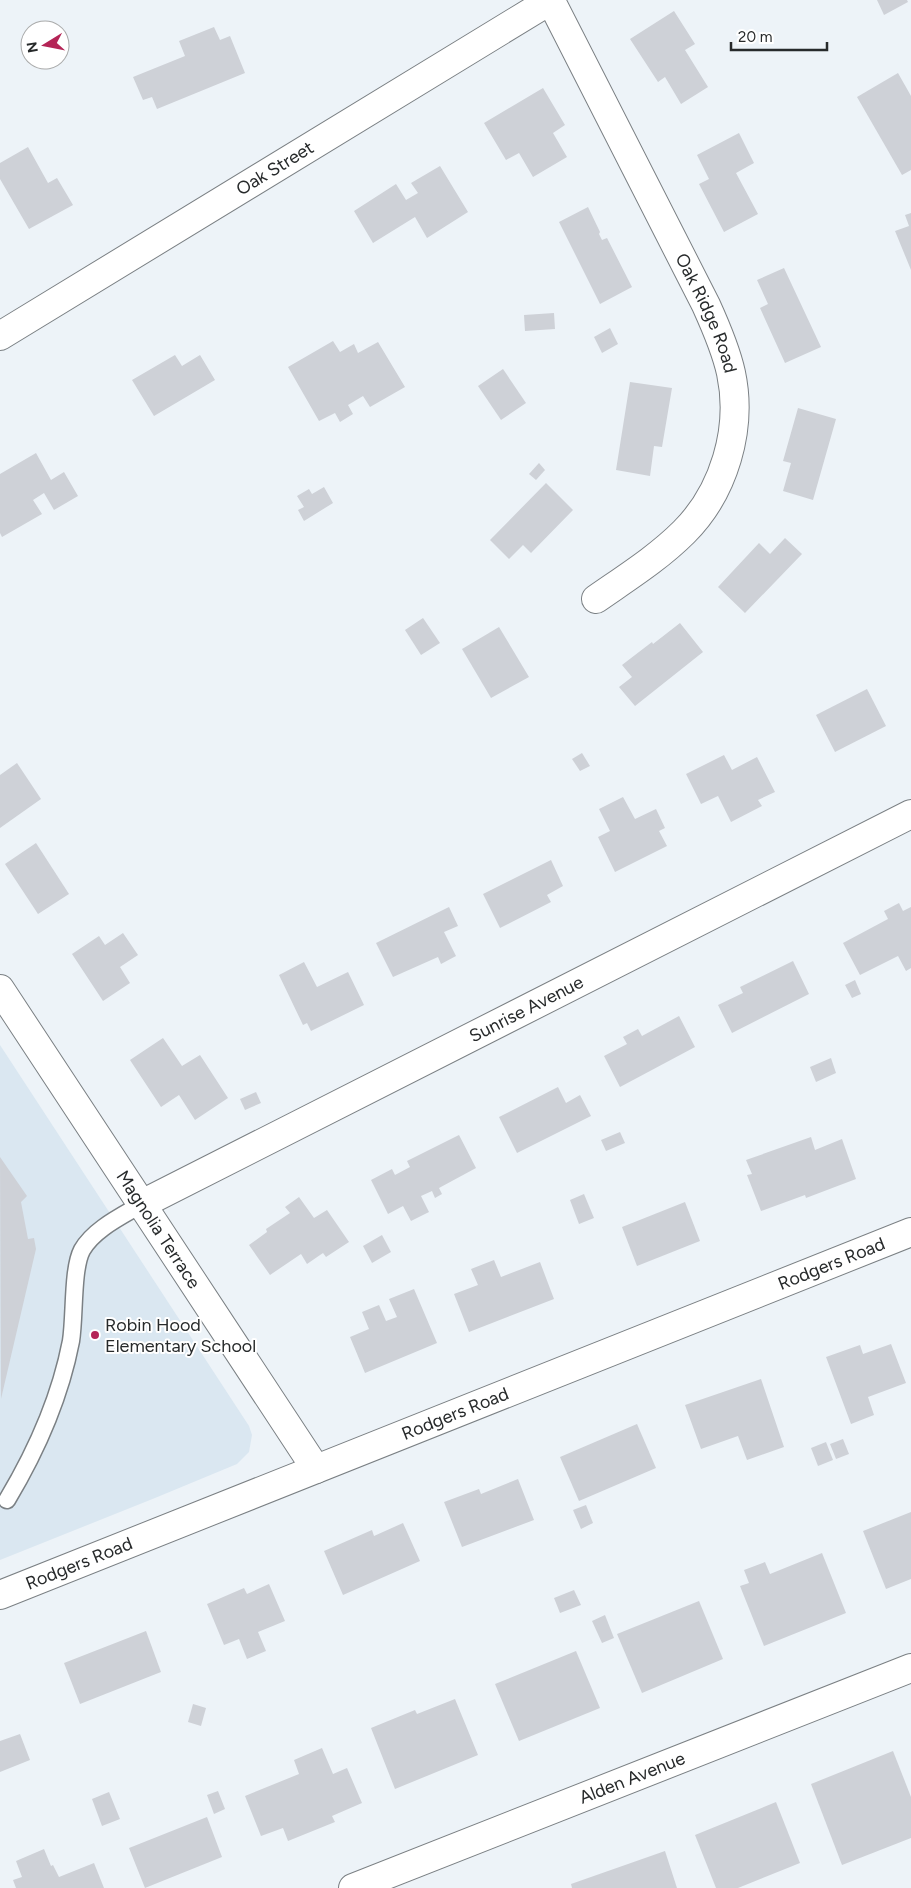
<svg xmlns="http://www.w3.org/2000/svg" width="911" height="1888" viewBox="0 0 911 1888" font-family="Figtree,sans-serif">
  <style>
    .built { fill: #dae7f1 }
    .building { fill: #ced1d7 }
    .lines { fill: none; stroke-linecap: round; stroke-linejoin: round }
    .lane-casing { stroke: #7b8084; stroke-width: 19 }
    .street-casing { stroke: #7b8084; stroke-width: 30 }
    .lane { stroke: #fff; stroke-width: 16 }
    .street { stroke: #fff; stroke-width: 28 }
    .poi-dot { fill: #b42456; stroke: #fff; stroke-width: 2 }
    .labels { text-anchor: middle; dominant-baseline: central; stroke-width: 4; stroke-linejoin: round; paint-order: stroke }
    .street-label { font-size: 18px; fill: #272a2b; stroke: #fff }
    .poi-label { font-size: 18px; fill: #272a2b; stroke: #fff; text-anchor: start }
  </style>
  <rect width="100%" height="100%" fill="#edf3f8"/>
  <path class="built" d="M0 1045 249 1426 252 1435 249 1452 237 1464 155 1498 0 1560Z"/>
  <g class="building">
    <path d="M877 0H907L908 2 884 15Z"/>
    <path d="M674 11 695 44 685 50 708 87 681 104 665 77 658 82 630 39Z"/>
    <path d="M214 27 220 40 230 36 245 73 157 109 152 97 143 100 133 77 185 56 179 41Z"/>
    <path d="M898 73 911 96V170L902 175 857 97Z"/>
    <path d="M543 88 565 125 553 133 567 157 533 177 519 153 506 160 484 123Z"/>
    <path d="M739 133 754 163 736 173 758 214 724 232 699 184 709 179 697 155Z"/>
    <path d="M28 147 48 183 57 178 73 205 29 229 0 179V163Z"/>
    <path d="M440 166 468 212 427 238 415 217 373 243 354 211 396 184 406 200 418 193 411 183Z"/>
    <path d="M588 207 600 232 599 234 602 240 607 238 632 287 600 304 559 222Z"/>
    <path d="M911 213V270L895 231 909 226 905 215Z"/>
    <path d="M784 268 821 347 785 363 760 308 768 304 757 280Z"/>
    <path d="M554 313 555 329 525 331 524 315Z"/>
    <path d="M610 328 618 344 602 353 594 337Z"/>
    <path d="M333 341 340 352 354 344 358 353 378 342 405 387 370 407 363 396 348 405 353 414 340 422 335 413 319 421 288 367Z"/>
    <path d="M175 355 182 366 200 355 215 380 154 416 132 380Z"/>
    <path d="M503 369 526 403 501 420 478 386Z"/>
    <path d="M630 382 672 388 662 447 654 446 650 476 616 470Z"/>
    <path d="M798 408 836 419 813 500 783 491 791 463 783 461Z"/>
    <path d="M36 453 51 480 64 472 78 496 54 510 44 493 33 500 42 514 2 537 0 533V474Z"/>
    <path d="M539 463 545 470 536 480 529 474Z"/>
    <path d="M546 483 573 510 531 553 523 545 509 559 490 540Z"/>
    <path d="M324 487 333 503 304 521 298 510 304 507 297 496 309 489 312 494Z"/>
    <path d="M785 538 802 554 745 613 718 587 759 543 770 554Z"/>
    <path d="M423 618 440 643 421 655 405 630Z"/>
    <path d="M680 623 703 652 635 706 619 687 632 677 622 665 652 642 653 644Z"/>
    <path d="M499 627 529 677 491 698 462 649Z"/>
    <path d="M867 689 886 726 835 752 816 715Z"/>
    <path d="M582 753 590 766 580 771 572 759Z"/>
    <path d="M724 755 732 770 757 757 775 792 758 800 762 806 731 822 718 796 701 804 686 774Z"/>
    <path d="M17 763 41 799 0 828V775Z"/>
    <path d="M623 797 635 819 656 809 665 828 659 831 667 846 615 872 598 837 610 831 599 809Z"/>
    <path d="M36 843 69 894 38 914 5 864Z"/>
    <path d="M551 860 563 886 547 895 551 902 500 928 483 894Z"/>
    <path d="M899 903 903 911 911 907V968L906 971 898 956 860 975 843 943 888 919 884 911Z"/>
    <path d="M449 907 458 926 444 932 456 956 441 964 438 957 393 977 376 943Z"/>
    <path d="M123 933 138 955 120 967 130 983 103 1001 72 954 99 936 105 945Z"/>
    <path d="M793 961 809 994 732 1033 718 1005 743 993 740 987Z"/>
    <path d="M304 962 317 987 348 972 364 1005 311 1031 307 1023 303 1025 279 975Z"/>
    <path d="M855 980 861 994 852 998 845 985Z"/>
    <path d="M679 1016 695 1047 620 1087 604 1056 627 1044 623 1037 638 1029 642 1036Z"/>
    <path d="M163 1038 182 1066 200 1055 228 1098 195 1120 179 1095 161 1107 130 1060Z"/>
    <path d="M831 1058 836 1073 816 1082 810 1067Z"/>
    <path d="M558 1087 566 1103 580 1095 591 1116 517 1153 499 1117Z"/>
    <path d="M256 1092 261 1103 245 1110 240 1099Z"/>
    <path d="M620 1132 625 1143 606 1151 601 1140Z"/>
    <path d="M459 1135 476 1168 439 1188 442 1194 435 1198 432 1191 421 1196 429 1212 411 1221 403 1206 388 1214 371 1180 392 1169 395 1175 410 1167 407 1161Z"/>
    <path d="M811 1137 815 1150 842 1139 856 1179 806 1198 805 1195 761 1211 747 1175 752 1174 746 1160Z"/>
    <path d="M0 1157 27 1196 21 1202 28 1239 34 1238 36 1249 1 1399Z"/>
    <path d="M584 1194 594 1218 579 1224 570 1200Z"/>
    <path d="M299 1197 314 1218 327 1210 349 1242 326 1257 323 1253 307 1264 301 1254 270 1275 249 1245 267 1232 266 1229 290 1213 285 1207Z"/>
    <path d="M685 1202 700 1241 637 1266 622 1227Z"/>
    <path d="M382 1235 391 1252 372 1263 363 1246Z"/>
    <path d="M494 1260 501 1277 540 1262 554 1299 469 1332 454 1294 478 1285 471 1269Z"/>
    <path d="M414 1289 437 1343 365 1373 350 1337 369 1329 362 1312 379 1305 386 1321 397 1317 389 1299Z"/>
    <path d="M891 1344 906 1383 868 1397 874 1415 851 1424 826 1357 860 1345 863 1354Z"/>
    <path d="M761 1379 784 1447 747 1460 738 1436 701 1449 685 1405Z"/>
    <path d="M637 1424 656 1468 579 1501 560 1457Z"/>
    <path d="M843 1439 849 1454 836 1459 830 1444Z"/>
    <path d="M826 1442 833 1460 818 1466 811 1448Z"/>
    <path d="M518 1479 534 1520 462 1547 444 1502 479 1489 481 1494Z"/>
    <path d="M586 1505 593 1523 581 1529 573 1510Z"/>
    <path d="M911 1512V1579L886 1589 863 1531Z"/>
    <path d="M403 1523 420 1561 343 1595 324 1551 372 1530 374 1536Z"/>
    <path d="M822 1553 846 1613 764 1646 740 1586 749 1583 744 1570 765 1562 770 1574Z"/>
    <path d="M269 1584 285 1621 258 1632 266 1651 247 1659 239 1639 224 1645 207 1604 244 1588 247 1594Z"/>
    <path d="M574 1590 581 1605 560 1613 554 1598Z"/>
    <path d="M699 1601 723 1659 642 1693 617 1634Z"/>
    <path d="M605 1615 614 1638 602 1643 592 1621Z"/>
    <path d="M146 1631 161 1672 80 1704 64 1663Z"/>
    <path d="M576 1651 600 1708 519 1741 495 1684Z"/>
    <path d="M455 1699 478 1755 395 1789 371 1728 415 1710 417 1714Z"/>
    <path d="M193 1704 206 1708 201 1726 188 1722Z"/>
    <path d="M20 1734 30 1760 0 1772V1741Z"/>
    <path d="M322 1748 333 1774 347 1768 362 1803 332 1816 335 1822 288 1841 283 1828 261 1836 245 1796 299 1774 294 1760Z"/>
    <path d="M893 1751 911 1797V1838L842 1865 811 1784Z"/>
    <path d="M218 1791 225 1809 214 1814 207 1795Z"/>
    <path d="M109 1792 120 1819 102 1826 92 1799Z"/>
    <path d="M776 1802 800 1863 738 1888H716L695 1835Z"/>
    <path d="M207 1817 222 1857 145 1888 129 1848Z"/>
    <path d="M44 1849 51 1866 53 1865 59 1877 94 1863 104 1888H16L13 1880 22 1877 16 1861Z"/>
    <path d="M665 1851 677 1888H572L571 1884Z"/>
  </g>
  <g class="lines">
    <defs>
      <path id="lane" d="M7 1500C37 1450 60 1398 71 1341 75 1316 72 1269 82 1250 94 1229 122 1216 142 1204"/>
      <g id="street">
        <path id="s1" d="M551 1 706 305C716 327 726 350 731 373 743 429 724 492 684 532 658 558 626 578 596 599"/>
        <path id="s2" d="M0 336 551 0"/>
        <path id="s3" d="M0 989 316 1469"/>
        <path id="s4" d="M142 1204 911 814"/>
        <path id="s5" d="M0 1595 911 1232"/>
        <path id="s6" d="M353 1888 911 1668"/>
      </g>
    </defs>
    <use href="#lane" class="lane-casing"/>
    <use href="#street" class="street-casing"/>
    <use href="#lane" class="lane"/>
    <use href="#street" class="street"/>
  </g>
  <circle class="poi-dot" cx="95" cy="1335" r="5"/>
  <g class="labels">
    <g class="street-label">
      <text stroke="none"><textPath href="#s2" startOffset="322">Oak Street</textPath></text>
      <text stroke="none"><textPath href="#s1" startOffset="349">Oak Ridge Road</textPath></text>
      <text stroke="none"><textPath href="#s4" startOffset="431">Sunrise Avenue</textPath></text>
      <text stroke="none"><textPath href="#s3" startOffset="288">Magnolia Terrace</textPath></text>
      <text stroke="none"><textPath href="#s5" startOffset="895">Rodgers Road</textPath></text>
      <text stroke="none"><textPath href="#s5" startOffset="490">Rodgers Road</textPath></text>
      <text stroke="none"><textPath href="#s5" startOffset="85">Rodgers Road</textPath></text>
      <text stroke="none"><textPath href="#s6" startOffset="300">Alden Avenue</textPath></text>
    </g>
    <g class="poi-label">
      <text x="105" y="1325">Robin Hood<tspan x="105" dy="21">Elementary School</tspan></text>
    </g>
  </g>
  <g transform="translate(45 45) rotate(260)"><circle r="24" fill="#ffffff" stroke="#a9aaaa"/>
  <path d="M0-4L9 19L0 12L-9 19Z" fill="#b42456"/>
  <text y="-8" font-size="14" font-weight="bold" text-anchor="middle" fill="#272a2b">N</text>
  </g>
  <path d="M731 42v8h96v-8" fill="none" stroke="#272a2b" stroke-width="2.5"/>
  <text x="738" y="42" font-size="15" fill="#272a2b" stroke="#ffffff" stroke-width="4" paint-order="stroke">20 m</text>
</svg>
